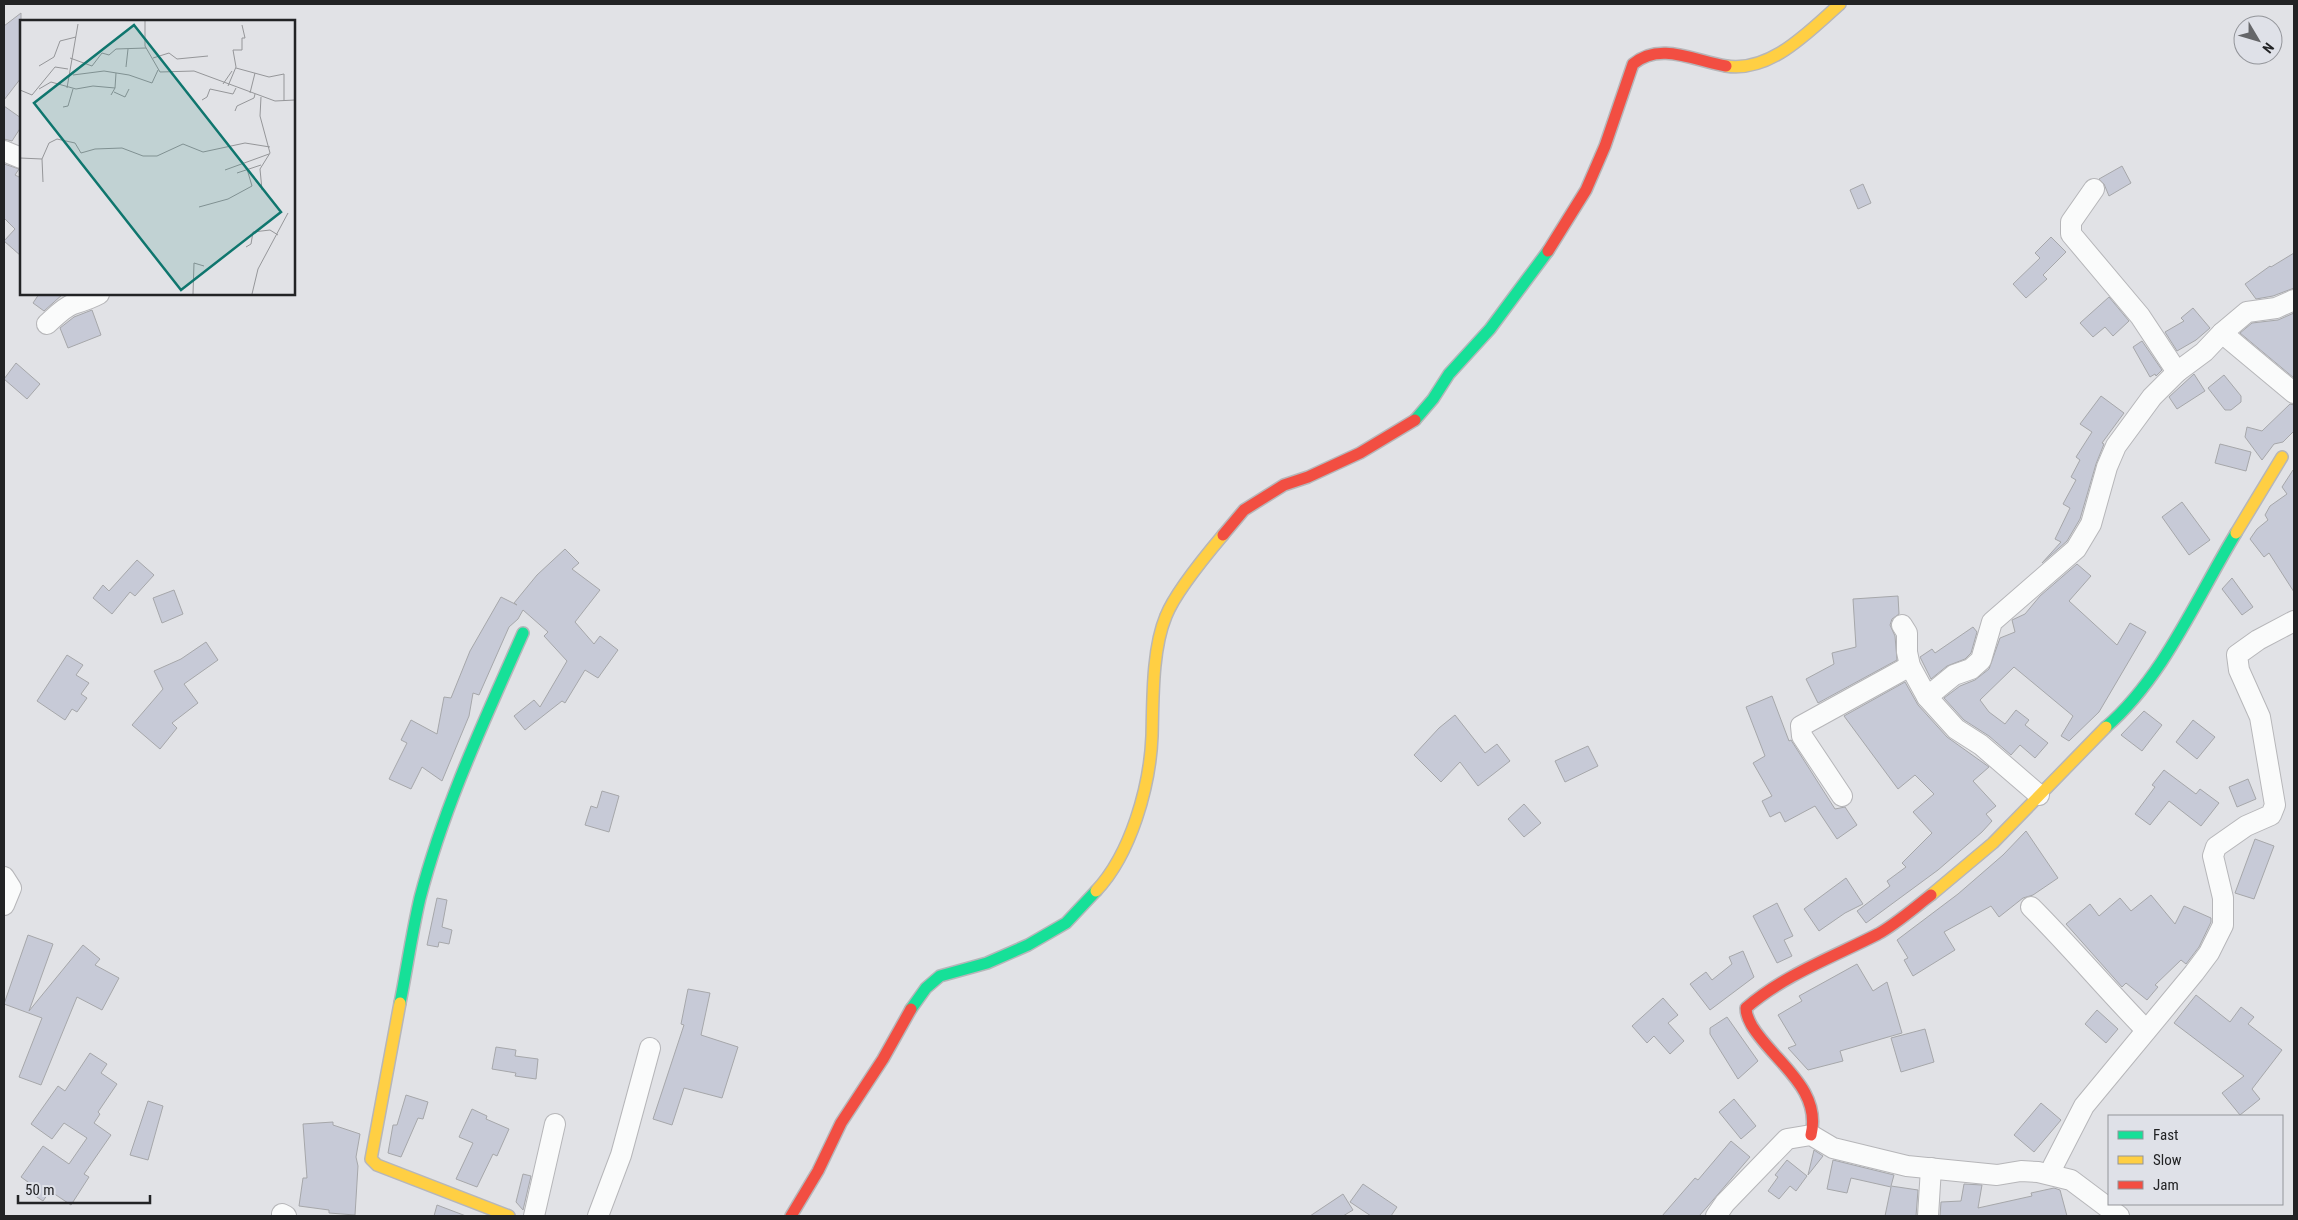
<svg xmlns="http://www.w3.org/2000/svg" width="2298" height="1220" viewBox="0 0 2298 1220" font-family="'Roboto Condensed',sans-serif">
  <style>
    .building { fill: #c7cad7; stroke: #a6a7aa }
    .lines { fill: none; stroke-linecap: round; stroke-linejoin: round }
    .street-casing { stroke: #b6b6b9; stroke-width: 22 }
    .fast-casing { stroke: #b6b6b9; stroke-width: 14 }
    .slow-casing { stroke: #b6b6b9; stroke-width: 14 }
    .jam-casing { stroke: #b6b6b9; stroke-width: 14 }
    .street { stroke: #fafbfb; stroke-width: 20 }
    .fast { stroke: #16e098; stroke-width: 11 }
    .slow { stroke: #ffcf43; stroke-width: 11 }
    .jam { stroke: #f24e42; stroke-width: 11 }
    .inset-road { fill: none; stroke: #959699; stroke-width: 1 }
    .view { fill: #0f766e; fill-opacity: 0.15; stroke: #0f766e; stroke-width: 2.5 }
    .inset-edge { fill: none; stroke: #222325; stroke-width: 2.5 }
  </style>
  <rect width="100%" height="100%" fill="#e1e2e6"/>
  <g class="building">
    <path d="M21 13V78L4 100V26Z"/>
    <path d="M4 106 21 118V127L12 141 4 139Z"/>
    <path d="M4 164 19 169 15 175 21 178V256L4 241 15 229 4 218Z"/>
    <path d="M2122 166 2131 183 2109 196 2104 184 2099 179Z"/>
    <path d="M1863 184 1871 203 1858 209 1850 190Z"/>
    <path d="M2051 237 2066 252 2043 275 2047 279 2026 298 2013 284 2040 258 2035 253Z"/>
    <path d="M2294 253V288L2273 296 2256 299 2245 284 2270 266 2271 267Z"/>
    <path d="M39 294H63L44 311 33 303Z"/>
    <path d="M2109 297 2129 321 2113 336 2105 327 2093 337 2080 323Z"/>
    <path d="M2193 308 2210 328 2196 340 2177 351 2165 332 2184 321 2181 318Z"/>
    <path d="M92 310 101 335 68 348 60 328 74 317Z"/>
    <path d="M2294 313V378L2240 333 2252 323 2278 320Z"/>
    <path d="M2142 341 2162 370 2156 376 2155 374 2150 377 2133 347Z"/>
    <path d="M16 363 40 384 27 399 4 379Z"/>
    <path d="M2194 374 2205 391 2177 409 2169 397Z"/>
    <path d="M2224 375 2241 396V402L2231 410H2225L2208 388Z"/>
    <path d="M2101 396 2124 413 2102 443 2104 444 2096 464 2080 519 2067 541 2042 563 2061 542 2055 539 2070 508 2063 504 2076 480 2071 477 2080 460 2076 457 2092 432 2080 424Z"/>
    <path d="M2290 404 2294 405V431L2283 442 2274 444 2262 460 2245 437 2247 427 2262 431Z"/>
    <path d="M2220 444 2251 452 2246 471 2215 463Z"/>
    <path d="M2293 470 2294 472V592L2269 553 2264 557 2250 539 2257 529 2268 520 2265 515 2270 506 2287 494 2282 487Z"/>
    <path d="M2182 502 2210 540 2189 555 2162 517Z"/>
    <path d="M565 549 579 563 572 569 600 590 575 622 594 644 600 636 618 650 598 678 585 670 565 703 562 701 525 730 514 716 534 700 540 707 567 661 544 636 548 632 523 610 518 619 509 627 479 695 473 693 469 716 442 781 422 767 411 789 389 779 407 743 401 740 411 720 437 734 444 697 451 698 470 651 501 597 517 605 514 603 537 575Z"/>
    <path d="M137 560 154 575 135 596 130 592 112 614 93 598 103 585 109 591Z"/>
    <path d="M2077 564 2091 576 2069 601 2117 645 2130 623 2146 632 2099 712 2069 741 2061 736 2073 716 2014 667 1980 700 1989 712 2005 724 2016 710 2029 720 2025 725 2048 743 2035 758 2020 745 2011 755 1989 736 1964 720 1944 698 1960 686 1975 680 1989 669 2000 638 2015 632 2012 620 2025 614 2040 596Z"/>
    <path d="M2232 578 2253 607 2242 615 2222 589Z"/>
    <path d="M174 590 183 614 162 623 153 598Z"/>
    <path d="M1898 596 1899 614 1892 619 1890 625 1895 636 1897 660 1818 703 1806 679 1834 664 1832 653 1856 647 1853 599Z"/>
    <path d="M1973 627 1977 632 1971 653 1965 659 1947 666 1931 679 1920 657 1932 649 1935 653Z"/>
    <path d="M206 642 218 660 184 684 198 703 172 723 177 728 160 749 132 725 163 689 154 671 181 659Z"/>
    <path d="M67 655 83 665 76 675 89 683 81 694 87 698 77 712 72 709 65 720 37 701Z"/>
    <path d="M1905 682 1918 705 1947 737 1989 767 1973 781 1996 806 1986 814 1992 821 1982 832 1938 870 1866 923 1857 911 1890 886 1887 881 1906 867 1902 863 1932 833 1913 812 1934 794 1915 775 1898 789 1844 716Z"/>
    <path d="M1772 696 1789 741 1791 740 1835 809 1845 807 1857 825 1837 839 1815 806 1785 822 1780 812 1770 817 1762 801 1772 796 1753 763 1765 756 1746 707Z"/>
    <path d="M2144 711 2162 725 2142 751 2121 735Z"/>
    <path d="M1455 715 1485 753 1497 744 1510 761 1478 786 1460 762 1441 782 1414 755 1439 728Z"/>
    <path d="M2193 720 2215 737 2197 759 2176 742Z"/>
    <path d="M1588 746 1598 766 1565 782 1555 761Z"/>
    <path d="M2164 770 2196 794 2200 789 2219 803 2201 826 2169 801 2150 825 2135 814 2155 787 2152 785Z"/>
    <path d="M2248 779 2256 799 2237 807 2229 787Z"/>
    <path d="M602 791 619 796 609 832 585 825 591 806 597 808Z"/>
    <path d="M1524 804 1541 823 1524 837 1508 819Z"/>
    <path d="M2026 831 2058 878 2033 895 2023 898 1999 917 1991 906 1944 932 1955 950 1913 976 1904 960 1908 958 1897 940 1958 894 2003 855Z"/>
    <path d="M2255 839 2274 846 2254 899 2235 893Z"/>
    <path d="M1846 878 1863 904 1845 913 1819 931 1804 909Z"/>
    <path d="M2151 895 2175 924 2184 906 2211 918V922L2199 947 2186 964 2181 960 2155 985 2158 987 2147 1000 2126 983 2122 987 2066 924 2090 904 2099 916 2120 898 2131 911Z"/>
    <path d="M437 898 447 900 442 927 452 930 449 944 439 942 438 947 427 945Z"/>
    <path d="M1777 903 1793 936 1784 940 1792 956 1777 963 1753 916Z"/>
    <path d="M28 935 53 944 29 1011 83 945 100 959 95 965 119 978 102 1010 77 997 41 1085 19 1077 42 1018 4 1004Z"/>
    <path d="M1743 951 1754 977 1710 1010 1690 984 1706 972 1712 980 1732 964 1729 957Z"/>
    <path d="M1857 964 1873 991 1887 982 1902 1033 1840 1051 1843 1061 1808 1070 1788 1048 1796 1045 1778 1015 1802 1001 1799 996Z"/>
    <path d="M688 989 710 993 701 1035 738 1047 722 1098 684 1088 672 1125 653 1119 684 1025 681 1024Z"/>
    <path d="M2196 995 2230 1022 2241 1007 2254 1017 2248 1024 2282 1050 2252 1089 2260 1099 2240 1115 2222 1093 2244 1076 2174 1023Z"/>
    <path d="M1663 998 1678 1015 1668 1023 1684 1041 1670 1054 1654 1036 1647 1043 1632 1026Z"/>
    <path d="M2097 1010 2118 1029 2106 1043 2085 1024Z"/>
    <path d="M1727 1017 1758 1061 1738 1079 1710 1034V1028Z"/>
    <path d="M1925 1029 1934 1062 1901 1072 1891 1038Z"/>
    <path d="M496 1047 516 1050 515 1056 538 1059 536 1079 515 1076 516 1073 492 1069Z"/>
    <path d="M90 1053 107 1064 101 1073 117 1084 98 1112 100 1114 94 1123 111 1135 84 1174 89 1177 71 1205 50 1191 43 1201 28 1191 32 1185 21 1177 43 1146 69 1164 87 1138 64 1123 52 1139 31 1124 58 1086 65 1091Z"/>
    <path d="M406 1095 428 1102 423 1119 418 1118 401 1157 388 1153 393 1125H397Z"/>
    <path d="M1734 1099 1756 1126 1741 1139 1719 1112Z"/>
    <path d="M148 1101 163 1106 148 1160 130 1155Z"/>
    <path d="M2041 1103 2061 1120 2034 1152 2014 1135Z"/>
    <path d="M472 1109 487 1116 486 1119 509 1129 497 1156 493 1154 477 1187 456 1179 473 1143 459 1137Z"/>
    <path d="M333 1122V1125L360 1134 356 1157 358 1166 355 1215 329 1213V1210L299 1206 303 1178H307L303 1124Z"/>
    <path d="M1731 1141 1750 1157 1707 1207 1699 1216H1662L1695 1178 1698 1180Z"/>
    <path d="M1814 1150 1823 1156 1808 1175Z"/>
    <path d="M1787 1160 1807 1176 1796 1191 1790 1186 1779 1199 1768 1191 1778 1177 1775 1175Z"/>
    <path d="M1833 1160 1894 1175 1891 1186 1918 1190 1916 1216H1885L1891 1187 1851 1178 1847 1193 1827 1189Z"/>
    <path d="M523 1174 531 1176 523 1210 516 1202Z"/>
    <path d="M1363 1184 1397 1207 1391 1216H1371L1350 1202Z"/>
    <path d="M1964 1184 1982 1185 1978 1208 2032 1196 2031 1193 2054 1188 2060 1190 2067 1216H1940L1941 1202 1961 1201Z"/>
    <path d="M1343 1194 1353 1210 1343 1216H1310Z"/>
    <path d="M437 1205 466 1216H434Z"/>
  </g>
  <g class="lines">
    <defs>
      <g id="street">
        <path d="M4 151 21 158"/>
        <path d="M2094 189 2071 222V234L2140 316 2177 372"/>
        <path d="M47 324C55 317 63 308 73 304 83 301 90 299 99 294"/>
        <path d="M2222 333 2294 393"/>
        <path d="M1902 625 1907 633V652L1910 666 1927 697 1956 729 1981 745 2039 795"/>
        <path d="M1927 697 1954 675 1971 669 1981 660 1992 622 2076 549 2091 524 2107 467 2116 446 2152 397 2177 372 2204 352 2222 333 2247 312 2276 308 2294 300"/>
        <path d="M1842 796 1802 736 1801 726 1910 666"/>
        <path d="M4 877 11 888 4 905"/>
        <path d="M2031 907C2071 947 2107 990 2146 1030"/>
        <path d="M2049 1174 2084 1106 2194 973 2209 953 2223 925V898L2213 856 2216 847 2246 826 2271 815 2275 805 2260 717 2239 670 2237 655 2258 640 2294 621"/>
        <path d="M282 1214 286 1216"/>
        <path d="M534 1216 555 1124"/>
        <path d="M598 1216 621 1155 650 1048"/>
        <path d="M1716 1216 1725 1203 1787 1139 1811 1135 1833 1148 1907 1166 1997 1175 2021 1171 2038 1172 2071 1180 2119 1216"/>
        <path d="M1928 1216 1931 1168"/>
      </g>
      <g id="fast">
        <path d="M1415 420 1433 399 1449 374 1490 329 1548 251"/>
        <path d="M2106 727C2164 677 2197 597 2236 533"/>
        <path d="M400 1003C407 968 412 932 420 898 444 806 485 719 523 633"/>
        <path d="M911 1009 926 988 940 976 987 963 1028 945 1066 923 1096 891"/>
      </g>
      <g id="slow">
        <path d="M1726 66C1771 73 1809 31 1840 4"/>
        <path d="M2236 533 2282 457"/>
        <path d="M1096 891C1131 854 1150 786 1152 736 1153 700 1152 649 1166 616 1175 593 1207 554 1223 535"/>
        <path d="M1931 895 1993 843 2106 727"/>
        <path d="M400 1003 371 1159 377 1165 509 1216"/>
      </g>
      <g id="jam">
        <path d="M1548 251 1586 190 1605 146 1633 64C1660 41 1695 61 1726 66"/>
        <path d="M1223 535 1244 510 1284 485 1308 477 1360 453 1415 420"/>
        <path d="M1811 1135C1822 1088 1774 1062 1752 1026 1749 1020 1746 1016 1746 1008 1784 975 1833 957 1878 934 1896 924 1914 908 1931 895"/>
        <path d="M791 1216 818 1171 841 1123 883 1059 911 1009"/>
      </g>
    </defs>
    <use href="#street" class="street-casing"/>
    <use href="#fast" class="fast-casing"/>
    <use href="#slow" class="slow-casing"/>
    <use href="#jam" class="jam-casing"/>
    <use href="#street" class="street"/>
    <use href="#fast" class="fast"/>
    <use href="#slow" class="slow"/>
    <use href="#jam" class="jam"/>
  </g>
  <g transform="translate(20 20)">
    <rect width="275" height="275" fill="#e1e2e6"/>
    <path class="inset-road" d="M125 1V26L140 52 174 51 255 81 275 80M50 38 72 46 82 33 89 35 96 29 126 28M133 38 149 33 157 39 188 36M19 46 34 37 40 21 56 17M106 47 108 29M216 48 249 57 264 54V81M53 55 84 51 109 55 132 63 138 50M203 64 212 51M208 66 216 47 213 30H222V18H225L222 5M47 68 58 4M19 69 31 62 56 69 73 66 95 68M0 70 12 75 35 47 48 49M94 72 105 77 109 69M230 73 235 53M91 75 95 68 96 53M241 77 240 96 250 133 240 149 242 170M182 80 187 77 190 69 213 74 216 68M43 87 48 86 53 69M215 91 217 86 234 78 235 74M0 138 22 139 29 123 37 119 55 123 61 133 75 129 102 128 123 136H137L163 124 183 132 225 123 250 127M22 139 23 162M205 150 249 134M217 153 241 145M179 187 208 179 232 166 227 149M226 227 231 224 233 212 250 210 258 215M173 274 174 243 184 246M232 274 238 249 268 193"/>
    <path class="view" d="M114 5 261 192 161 270 14 83Z"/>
    <rect width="275" height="275" class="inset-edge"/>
  </g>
  <rect width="2298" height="1220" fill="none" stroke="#222325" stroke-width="10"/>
  <rect x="2108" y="1115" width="175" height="90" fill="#dfe1e8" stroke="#93959a"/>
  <rect x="2118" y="1131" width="25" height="8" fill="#16e098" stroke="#93959a"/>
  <text x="2153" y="1140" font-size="15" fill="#222325">Fast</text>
  <rect x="2118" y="1156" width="25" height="8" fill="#ffcf43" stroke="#93959a"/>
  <text x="2153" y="1165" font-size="15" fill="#222325">Slow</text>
  <rect x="2118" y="1181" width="25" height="8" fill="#f24e42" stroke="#93959a"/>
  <text x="2153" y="1190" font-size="15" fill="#222325">Jam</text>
  <g transform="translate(2258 40) rotate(128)"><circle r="24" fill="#dfe1e8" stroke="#93959a"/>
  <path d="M0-4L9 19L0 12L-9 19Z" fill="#656669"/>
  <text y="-8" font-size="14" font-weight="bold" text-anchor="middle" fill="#222325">N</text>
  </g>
  <path d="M18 1195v8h132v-8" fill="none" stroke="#222325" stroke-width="2.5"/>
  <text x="25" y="1195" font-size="15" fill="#222325" stroke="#dfe1e8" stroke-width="4" paint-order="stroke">50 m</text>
</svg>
